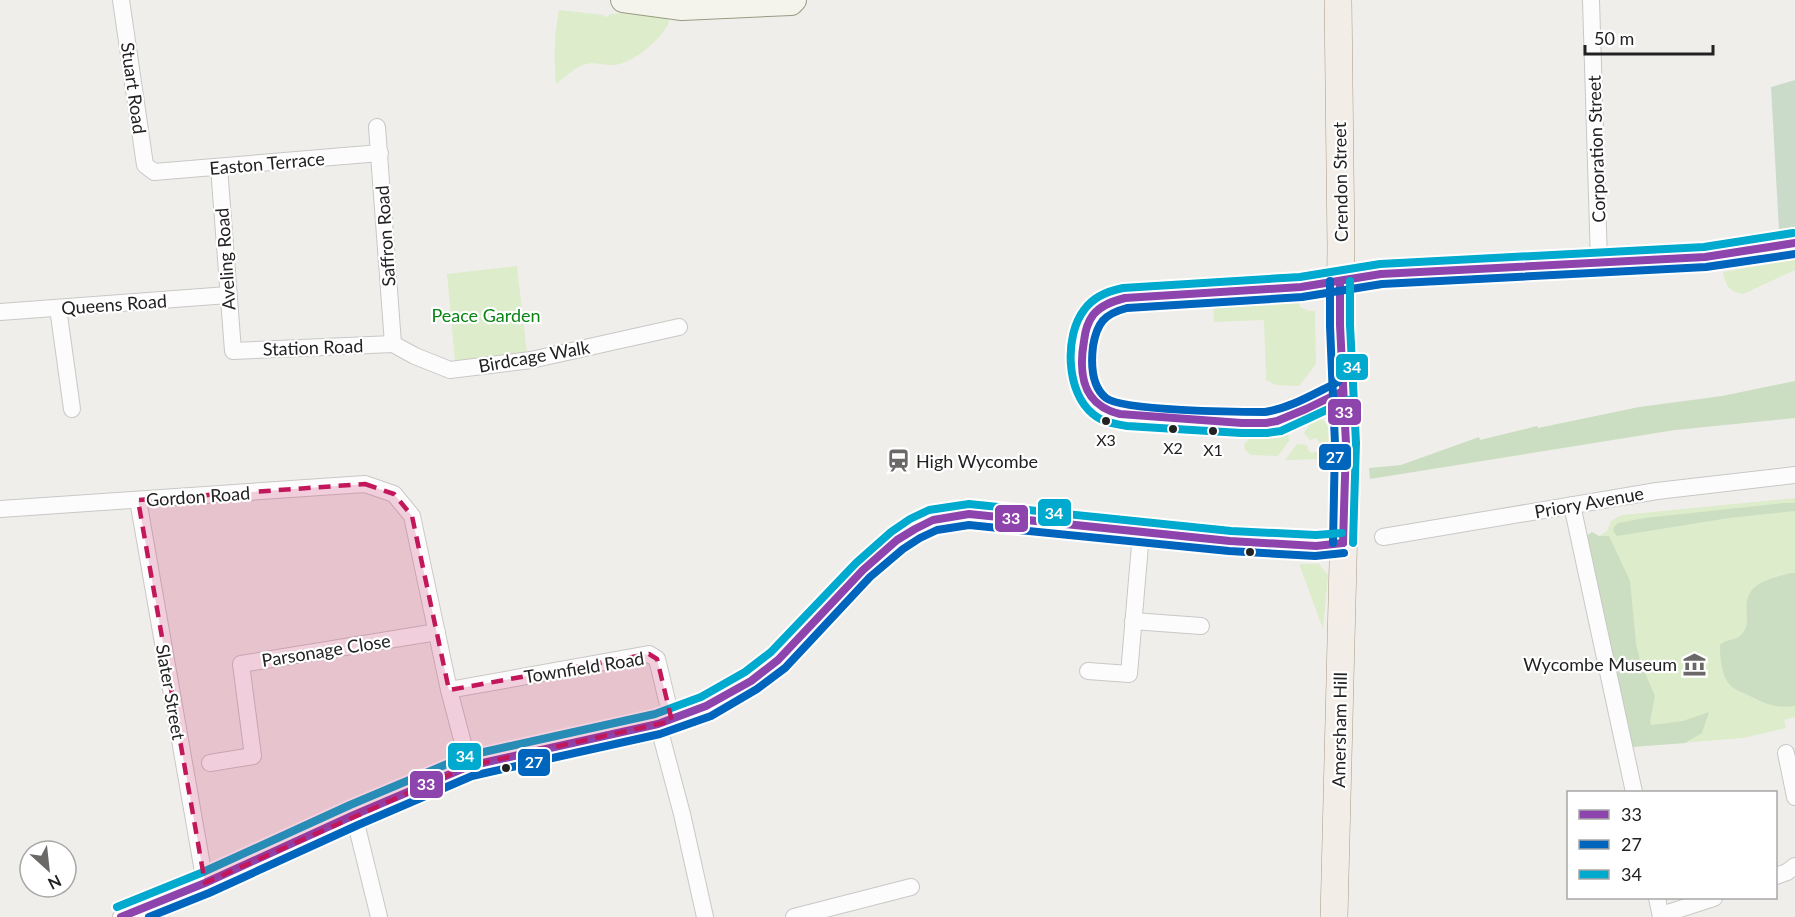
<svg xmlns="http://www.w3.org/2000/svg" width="1795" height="917" viewBox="0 0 1795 917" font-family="Lato,sans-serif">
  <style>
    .grass { fill: #ddeccb }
    .forest { fill: #cbdec1 }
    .cemetery { fill: #cadbca }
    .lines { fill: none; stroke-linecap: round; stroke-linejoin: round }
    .street-casing { stroke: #c9c8c7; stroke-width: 18 }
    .secondary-casing { stroke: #999a82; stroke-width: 26 }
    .primary-casing { stroke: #a79c86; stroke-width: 28 }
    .street { stroke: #fdfcfc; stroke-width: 16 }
    .secondary { stroke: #f4f4ed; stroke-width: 24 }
    .primary { stroke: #f3ede7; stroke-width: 27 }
    .bus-1-casing { stroke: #fff; stroke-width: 12 }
    .bus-2-casing { stroke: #fff; stroke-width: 12 }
    .bus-3-casing { stroke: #fff; stroke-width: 12 }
    .bus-1 { stroke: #8e44ad; stroke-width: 8 }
    .bus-2 { stroke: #0065bd; stroke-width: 8 }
    .bus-3 { stroke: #00a9ce; stroke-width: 8 }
    .marked { fill: #c2185b; fill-opacity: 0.2; stroke: #c2185b; stroke-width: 4.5; stroke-dasharray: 12 8; stroke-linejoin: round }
    .bus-dot { fill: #222; stroke: #fff; stroke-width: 2 }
    .labels { text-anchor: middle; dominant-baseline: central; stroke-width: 4.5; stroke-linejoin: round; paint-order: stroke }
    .bus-label { font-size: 16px; fill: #222; stroke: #fff }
    .street-label { font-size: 18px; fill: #222; stroke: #fff }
    .park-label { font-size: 18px; fill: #0c8416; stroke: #fff }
    .poi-label { font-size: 18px; fill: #222; stroke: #fff; text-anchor: start }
    .line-badge { stroke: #fff; stroke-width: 2 }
    .badge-label { font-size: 16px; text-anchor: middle; font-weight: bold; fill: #fff }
  </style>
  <rect width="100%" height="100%" fill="#f0eeeb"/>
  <g class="grass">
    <path d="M559 10 604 15V17L609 16V14L647 12 666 15 669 22C661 40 631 66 611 65 601 65 592 61 583 65 573 69 564 78 556 84 554 59 554 34 559 10Z"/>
    <path d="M1795 259V270L1743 294C1730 293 1725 285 1723 272Z"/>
    <path d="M517 266 527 353 455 361 447 274Z"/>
    <path d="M1298 298 1300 307 1309 311H1315L1316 364 1299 386 1276 385 1266 380 1264 320 1214 322 1213 305Z"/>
    <path d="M1319 418C1333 423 1330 445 1329 457L1326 459 1285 460 1297 444 1307 445 1309 451 1312 453 1319 451 1321 444 1316 438 1310 440 1304 433 1313 420Z"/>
    <path d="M1282 432 1288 434 1289 441 1278 456 1251 455 1245 450 1244 444 1250 438H1265Z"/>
    <path d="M1795 498V717L1784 720 1786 728 1743 738 1632 747 1585 537 1592 532 1599 536 1607 531 1611 521 1622 515Z"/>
    <path d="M1299 564H1319L1328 575 1323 629Z"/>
  </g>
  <g class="forest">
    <path d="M1795 381V418L1675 430 1370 479 1369 468 1401 465 1479 437 1480 440 1537 426 1538 428 1639 407 1722 396Z"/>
    <path d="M1784 503H1795V511L1729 518 1617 536 1613 531 1614 527 1618 523 1645 518Z"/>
    <path d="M1592 532 1599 536H1609L1630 581 1636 644 1641 664 1655 696 1650 721 1651 725 1683 721 1709 712 1702 733 1685 743 1632 747 1585 537Z"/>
    <path d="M1790 573H1795V706C1775 709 1763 703 1746 694 1738 690 1733 690 1727 681 1721 671 1720 657 1720 645 1726 639 1735 641 1741 635 1753 623 1742 608 1749 595 1755 581 1777 577 1790 573Z"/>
  </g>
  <path class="cemetery" d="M1795 80V229L1779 231 1771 87Z"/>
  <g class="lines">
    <defs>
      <g id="street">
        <path d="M121 0 145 165 154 172 380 153"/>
        <path d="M1591 0 1599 262"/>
        <path d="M377 127 393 344"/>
        <path d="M219 167 233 351 393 344"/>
        <path d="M1340 281 1381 274 1705 257 1795 243"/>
        <path d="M58 308 72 409"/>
        <path d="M0 312 228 295"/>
        <path d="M393 344 415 356 450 370 531 360 679 327"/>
        <path d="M138 500 205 883"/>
        <path d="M1572 505 1634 792"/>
        <path d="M0 509 365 484 394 494 412 516 449 690 469 766"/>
        <path d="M1383 537 1657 491 1795 475"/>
        <path d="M1133 621 1201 626"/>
        <path d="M1088 671 1129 674 1141 533"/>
        <path d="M449 690 649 654 657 659 672 721"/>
        <path d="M658 724 682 814 705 917"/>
        <path d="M1786 753 1795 797"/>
        <path d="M210 763 253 756 241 664 437 632"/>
        <path d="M354 815 379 917"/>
        <path d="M1776 876 1787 872 1795 866"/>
        <path d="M1657 898 1661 917"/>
        <path d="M1661 915 1714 898"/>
        <path d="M121 917 205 883 354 815 469 766 658 724C701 712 744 689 778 660 787 652 795 642 803 634 839 596 884 539 933 520 944 516 958 516 969 514L1230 541 1316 546 1343 543"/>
        <path d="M794 917 911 887"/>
      </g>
      <path id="secondary" d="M623 0 682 8 791 3 794 0"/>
      <path id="primary" d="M1334 917 1346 444 1340 325 1341 247 1338 0"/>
    </defs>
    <use href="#street" class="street-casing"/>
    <use href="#secondary" class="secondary-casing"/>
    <use href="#primary" class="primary-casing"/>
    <use href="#street" class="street"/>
    <use href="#secondary" class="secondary"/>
    <use href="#primary" class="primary"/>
    <defs>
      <g id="bus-1">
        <path d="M1340 281V325L1346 444 1343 543"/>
        <path d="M1343 391 1306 409 1277 421 1266 423H1242L1120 414C1083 405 1078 375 1084 341 1085 332 1087 323 1093 315 1101 305 1113 301 1125 298L1301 287 1381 274 1705 257 1795 243"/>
        <path d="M121 917 205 883 354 815 469 766 658 724 706 706 751 681 778 660 863 570 897 540 915 529 933 520 969 514 1230 541 1316 546 1343 543"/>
      </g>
      <g id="bus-2">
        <path d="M1330 281V326L1335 444 1333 543"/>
        <path d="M1338 382C1315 393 1291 408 1265 412 1239 412 1122 411 1106 398 1091 386 1091 363 1093 346 1097 323 1104 314 1127 308L1302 297 1382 284 1706 267 1795 254"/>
        <path d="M149 917 209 893 358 825 472 776 660 734 711 716 757 689 785 668 870 577 903 549 920 538 937 530 969 525 1229 551 1315 556 1344 553"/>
      </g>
      <g id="bus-3">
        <path d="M1350 281V325L1356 443 1353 543"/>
        <path d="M1348 400 1281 431 1267 433H1241L1127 426C1115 424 1102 422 1093 414 1066 393 1064 336 1084 310 1093 297 1108 291 1123 288L1300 277 1380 264 1704 247 1793 233"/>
        <path d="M117 907 201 873 350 805 466 756 655 714 701 697 745 672 771 652 856 563 891 532 910 519 929 510 969 504 1231 531 1316 535 1342 533"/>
      </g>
    </defs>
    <use href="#bus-1" class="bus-1-casing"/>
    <use href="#bus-2" class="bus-2-casing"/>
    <use href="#bus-3" class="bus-3-casing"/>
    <use href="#bus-1" class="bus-1"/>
    <use href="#bus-2" class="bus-2"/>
    <use href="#bus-3" class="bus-3"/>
  </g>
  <path class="marked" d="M365 484 394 494 412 516 449 690 649 654 657 659 672 721 469 766 205 883 138 500Z"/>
  <defs>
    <symbol id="station-bare" viewBox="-9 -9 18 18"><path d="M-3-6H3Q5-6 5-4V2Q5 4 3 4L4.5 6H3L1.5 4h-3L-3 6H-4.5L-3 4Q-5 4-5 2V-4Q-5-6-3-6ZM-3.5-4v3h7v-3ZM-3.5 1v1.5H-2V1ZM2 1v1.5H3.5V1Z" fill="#6a6968" stroke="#fff" stroke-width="2.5" paint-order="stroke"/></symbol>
    <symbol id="museum-bare" viewBox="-9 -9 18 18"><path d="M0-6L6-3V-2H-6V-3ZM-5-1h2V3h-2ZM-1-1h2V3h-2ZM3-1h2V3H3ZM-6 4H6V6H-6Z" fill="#6a6968" stroke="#fff" stroke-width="2.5" paint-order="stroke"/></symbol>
  </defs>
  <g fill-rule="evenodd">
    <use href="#station-bare" x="882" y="444" width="33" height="33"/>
    <use href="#museum-bare" x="1678" y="648" width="33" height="33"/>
  </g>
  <g class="bus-dot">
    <circle cx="1106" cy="421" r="5"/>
    <circle cx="1173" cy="429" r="5"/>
    <circle cx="1213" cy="431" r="5"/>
    <circle cx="1250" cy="552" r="5"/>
    <circle cx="506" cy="768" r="5"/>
  </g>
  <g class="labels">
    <g class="bus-label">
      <text x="1106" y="439">X3</text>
      <text x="1173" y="447">X2</text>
      <text x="1213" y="449">X1</text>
    </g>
    <g class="street-label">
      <text transform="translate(134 88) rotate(82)">Stuart Road</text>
      <text transform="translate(1596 149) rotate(-92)">Corporation Street</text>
      <text transform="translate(267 163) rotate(-5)">Easton Terrace</text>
      <text transform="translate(1340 182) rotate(-91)">Crendon Street</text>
      <text transform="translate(385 236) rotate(-94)">Saffron Road</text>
      <text transform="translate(225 259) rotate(-94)">Aveling Road</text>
      <text transform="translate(114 304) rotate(-4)">Queens Road</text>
      <text transform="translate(313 347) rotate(-2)">Station Road</text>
      <text transform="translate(534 356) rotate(-10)">Birdcage Walk</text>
      <text transform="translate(198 496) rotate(-4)">Gordon Road</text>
      <text transform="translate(1589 502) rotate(-10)">Priory Avenue</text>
      <text transform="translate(326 650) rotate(-9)">Parsonage Close</text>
      <text transform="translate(584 667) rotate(-9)">Townfield Road</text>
      <text transform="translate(171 692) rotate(80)">Slater Street</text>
      <text transform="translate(1339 730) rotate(-89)">Amersham Hill</text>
    </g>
    <g class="park-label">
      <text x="486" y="315">Peace Garden</text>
    </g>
    <g class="poi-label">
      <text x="916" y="461">High Wycombe</text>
      <text x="1677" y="664" text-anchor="end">Wycombe Museum</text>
    </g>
  </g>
  <g class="line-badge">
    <rect x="1335" y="353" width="34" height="28" rx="6" fill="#00a9ce"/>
    <rect x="1327" y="398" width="35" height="28" rx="6" fill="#8e44ad"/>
    <rect x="1318" y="443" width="34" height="28" rx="6" fill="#0065bd"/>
    <rect x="1037" y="498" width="35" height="29" rx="6" fill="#00a9ce"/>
    <rect x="994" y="504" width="35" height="29" rx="6" fill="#8e44ad"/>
    <rect x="447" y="742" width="35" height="29" rx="6" fill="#00a9ce"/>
    <rect x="517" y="748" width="34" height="29" rx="6" fill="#0065bd"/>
    <rect x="409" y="770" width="35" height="29" rx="6" fill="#8e44ad"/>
  </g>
  <g class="badge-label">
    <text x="1352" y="373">34</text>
    <text x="1344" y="418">33</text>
    <text x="1335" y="463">27</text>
    <text x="1054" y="519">34</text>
    <text x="1011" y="524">33</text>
    <text x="465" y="762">34</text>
    <text x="534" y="768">27</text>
    <text x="426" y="790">33</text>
  </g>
  <rect x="1567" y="791" width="210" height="108" fill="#ffffff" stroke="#a7a7a7" stroke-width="1.5"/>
  <rect x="1579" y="810" width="30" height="9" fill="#8e44ad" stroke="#a7a7a7" stroke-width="1.5"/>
  <text x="1621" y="821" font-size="18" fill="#222222">33</text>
  <rect x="1579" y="840" width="30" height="9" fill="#0065bd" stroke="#a7a7a7" stroke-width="1.5"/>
  <text x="1621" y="851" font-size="18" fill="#222222">27</text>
  <rect x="1579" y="870" width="30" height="9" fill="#00a9ce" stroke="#a7a7a7" stroke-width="1.5"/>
  <text x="1621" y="881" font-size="18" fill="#222222">34</text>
  <g transform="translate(48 869) rotate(153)"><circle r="28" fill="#ffffff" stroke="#a7a7a7" stroke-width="1.5"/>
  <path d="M0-4.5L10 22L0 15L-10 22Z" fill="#6a6968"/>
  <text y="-9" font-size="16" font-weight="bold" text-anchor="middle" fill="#222222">N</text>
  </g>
  <path d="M1585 45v9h128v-9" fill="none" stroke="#222222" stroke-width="3"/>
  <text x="1594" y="45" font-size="18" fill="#222222" stroke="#ffffff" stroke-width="4.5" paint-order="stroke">50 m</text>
</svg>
